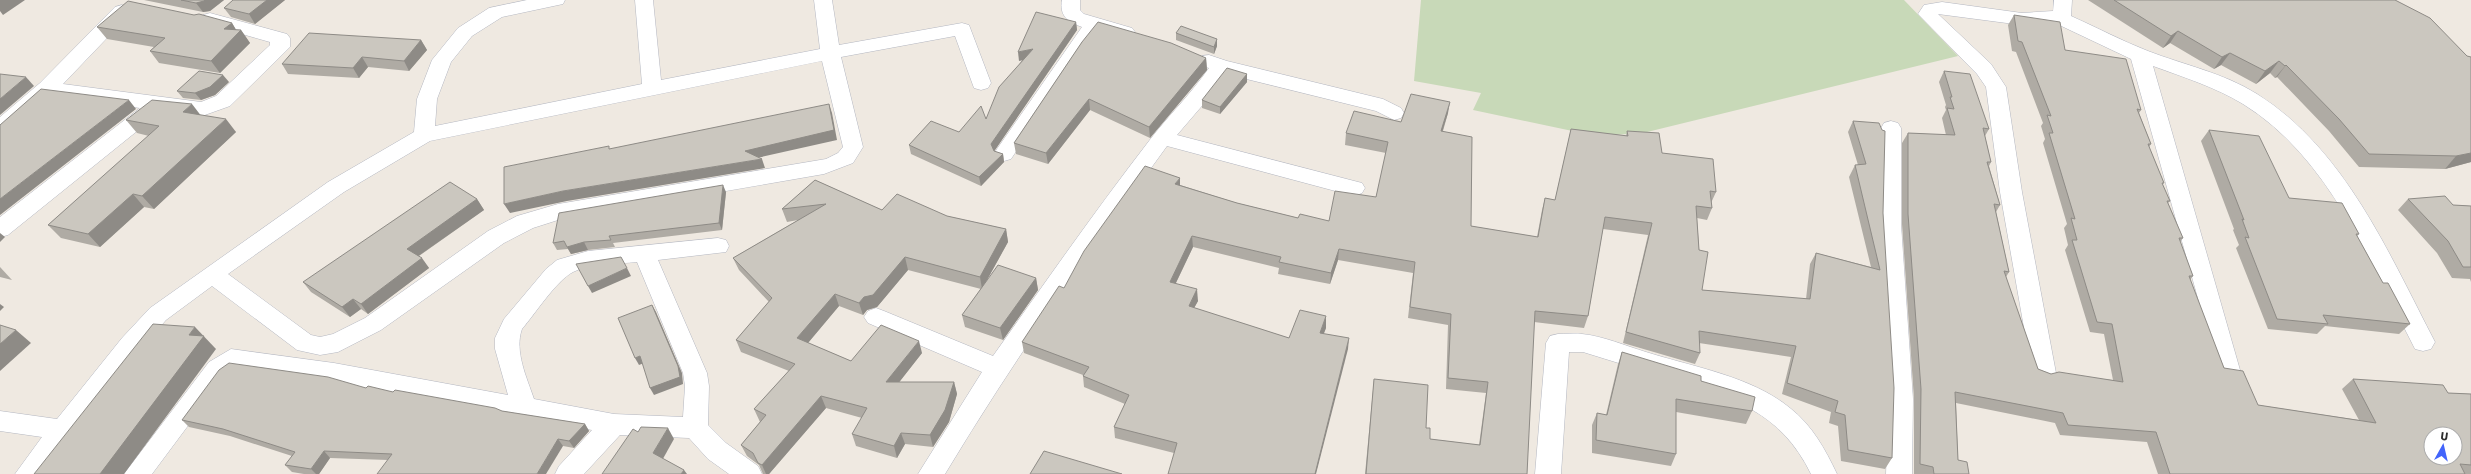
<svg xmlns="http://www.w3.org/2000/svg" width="2471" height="474" viewBox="0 0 2471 474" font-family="Jost,sans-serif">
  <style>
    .cemetery { fill: #c8d9b8 }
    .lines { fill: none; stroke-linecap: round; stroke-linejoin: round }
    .street-casing { stroke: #b4b7c1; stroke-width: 1 }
    .street { fill: #fff; fill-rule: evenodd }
    .wall { fill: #afaba4 }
    .shaded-wall { fill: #8e8b86 }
    .building { fill: #cbc7bf; stroke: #8e8b86; fill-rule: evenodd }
  </style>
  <rect width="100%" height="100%" fill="#efe9e1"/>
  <path class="cemetery" d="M1421 0H1904L1958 56 1643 133 1596 136 1473 110 1481 93 1414 81Z"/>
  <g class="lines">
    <defs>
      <g id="street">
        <path d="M527 0H565L563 4 502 17 472 36 451 62 437 99 435 126 642 84 635 0H653L661 80 820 49 814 0H832L839 45 962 23 969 25 991 83 988 88 981 90 974 88 955 36 841 57 863 147 853 163 824 174 558 220 533 228 504 243 381 330 338 352 320 355 297 350 212 286 166 320 138 352 74 437 43 474H15L42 437 0 431V411L57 419 122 338 150 308 328 182 414 132 417 99 432 60 458 28 489 8ZM822 61 843 147 838 153 826 159 558 204 517 216 488 231 365 318 333 334 320 337 311 335 228 274 344 192 430 141Z"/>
        <path d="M1062 0H1080V10L1084 14 1132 28 1135 32 1132 36 1125 38 1098 31 1082 52 1011 159 1004 161 997 159 994 154 997 149 1082 27C1068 22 1059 16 1062 0Z"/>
        <path d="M2054 0H2072L2071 16C2096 27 2122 41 2148 51 2184 65 2224 73 2257 94 2345 149 2389 254 2435 342L2431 349 2423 351 2415 349C2370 262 2329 157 2243 104 2215 87 2183 77 2153 66L2240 370 2236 377 2228 380 2220 377 2131 59 2055 23 2022 25 1938 14 1991 64 2006 87 2022 192 2056 373 2052 380 2044 383 2036 380 2032 373 2000 192 1986 87 1977 74 1918 14 1924 5 1942 2 2022 13 2053 11Z"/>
        <path d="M122 5 129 7 131 11 129 15 63 84 201 102 216 96 270 45V42L203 23 201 19 203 15 210 13 287 34 290 38V47L230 106 202 116 162 111 8 235 0 237V217L140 108 51 95 7 133 0 135V117L40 83 115 7Z"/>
        <path d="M1209 55 1227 61 1383 99 1401 108 1404 113 1401 118 1394 120 1376 111 1226 74 1213 93 1177 135 1362 183 1365 188 1362 193 1354 196 1167 146C1089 253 1013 361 945 474H918L982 372 868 323 864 317 868 311 876 308 884 311 993 356C1044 284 1095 211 1149 141 1168 116 1191 94 1209 68L1202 66 1199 61 1202 56Z"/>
        <path d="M1891 121 1898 123 1901 128V224L1913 399 1912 474H1886L1889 399 1879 224 1881 128 1884 123Z"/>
        <path d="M718 238 726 240 729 246 726 252 658 260 707 373 709 386 708 425 726 443 758 466 762 474H729L708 459 689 438 620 435 584 474H555L559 466 592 430 334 383 235 369 225 376 152 474H124L209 362 231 349 334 363 508 395 495 349V338L504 319 546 269 557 260 588 251ZM637 262 683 373 685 386 683 417 614 414 534 399C527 378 514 351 522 329 535 314 556 281 573 272 591 263 617 264 637 262Z"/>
        <path d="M1558 334C1566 334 1574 333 1582 334 1603 336 1626 346 1646 352 1693 367 1751 376 1790 408 1812 425 1825 449 1837 474H1811C1780 411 1733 398 1671 379 1641 370 1612 361 1583 352H1569L1561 474H1535L1546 343 1550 336Z"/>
      </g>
    </defs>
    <use href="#street" class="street-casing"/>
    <use href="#street" class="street"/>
  </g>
  <g class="wall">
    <path d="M144 0H224L210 11 203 12Z"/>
    <path d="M233 0H285L255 24 231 17 224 8Z"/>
    <path d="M2088 0H2395L2467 56 2471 57V162L2445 169 2359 167 2329 131 2277 77 2275 78 2270 73 2256 84 2221 65 2214 69 2170 43 2163 48Z"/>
    <path d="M2014 15 2065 50 2141 110 2139 113 2151 144 2149 147 2164 183 2162 184 2170 201 2168 203 2183 238 2180 242 2193 276 2190 280 2224 368 2258 405 2359 420 2342 389 2353 379 2448 393 2471 394V474H2158L2147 442 2060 435 2055 423 1956 403 1958 460 1969 474H1914V399L1902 224V143L1908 133 1946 135 1942 118 1946 110 1945 107 1946 105 1939 82 1944 71 1989 129 1985 136 1991 162 1989 166 2000 205 1996 212 2009 272 2006 277 2038 369 2051 374 2113 380 2104 334 2090 332 2065 250 2068 245 2064 228 2067 224 2043 143 2045 139 2041 126 2043 123 2016 52 2012 51 2008 25Z"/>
    <path d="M1076 22 1077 30 994 151 1003 154 1004 162 981 186 911 154 909 145 959 132 986 119 1022 60 1019 61Z"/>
    <path d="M232 23 236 30H241L250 43 220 73 159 63 150 51 154 47 107 39 97 27Z"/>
    <path d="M1176 33 1217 39V46L1214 54 1176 40Z"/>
    <path d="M421 40 427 50 409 71 368 67 359 78 288 74 282 64Z"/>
    <path d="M1082 42 1206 58 1207 70 1150 138 1090 110 1048 164 1016 154 1014 143Z"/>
    <path d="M1247 74V82L1220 114 1202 108V100Z"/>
    <path d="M229 82 215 95 201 100 183 98 177 91Z"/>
    <path d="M1448 113 1443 131 1471 226 1537 237 1542 210 1545 198 1555 200 1571 129 1626 136 1627 131 1662 153 1716 192 1711 203 1712 208 1707 220 1697 218 1702 290 1806 299 1810 264 1816 253 1871 267 1849 177 1855 165H1858L1848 132 1853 121 1883 213 1892 458 1885 469 1841 461 1838 426 1829 423 1831 412 1782 394 1791 357 1699 343 1700 353 1695 364 1623 343 1648 235 1603 229 1588 316 1584 328 1534 322 1527 474H1365L1374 379 1426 428 1430 439 1479 445 1486 393 1446 389 1448 325 1408 318 1413 273 1338 260 1330 284 1278 274 1279 268 1193 247 1176 283 1198 301 1194 308 1289 338 1326 328 1323 334 1348 349 1174 453 1115 438 1114 427 1125 404 1084 387 1083 376V375L1024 353 1022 342 1064 288 1180 185 1237 203 1298 218 1329 221 1376 197 1386 153 1345 145 1346 133Z"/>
    <path d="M200 115 236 132 154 209 144 207 100 247 61 238 48 225 149 136 137 133 126 120Z"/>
    <path d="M2209 130 2289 198 2359 234 2357 236 2383 283 2410 324 2399 334 2325 326 2317 334 2268 329 2236 248 2239 245 2233 230 2234 229 2201 141Z"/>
    <path d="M815 180 882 210 947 216 1006 229 1008 242 987 280 1036 278 1038 290 1003 340 965 327 962 315 981 289 908 270 877 307 867 310 863 315 839 306 808 343 851 361 922 353 899 382H954L957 394 949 422 933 447 905 444 897 458 856 446 852 434 862 418 826 408 769 474H763L759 465 747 456 741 445 760 422 754 409 789 371 741 352 736 340 769 302 739 270 733 258 798 220 787 222 782 209Z"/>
    <path d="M726 192 722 230 613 243 615 247 588 250 571 254 568 249 557 250 553 243Z"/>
    <path d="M477 199 484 210 419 256 429 268 368 314 361 309 350 317 311 292 303 282Z"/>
    <path d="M2408 199 2453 205 2471 206V282L2470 279 2452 278 2437 253 2398 210Z"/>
    <path d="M0 267 12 280 0 277Z"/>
    <path d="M1622 352 1701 381 1752 411 1746 424 1676 412V454L1671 466 1592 453V425L1597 413 1606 415 1618 364Z"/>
    <path d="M366 388 393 392 502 411 585 424 589 431 574 448 563 446 388 460 330 458 319 474H304L292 472 285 465 292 456 230 436 189 427 182 420Z"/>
  </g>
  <g class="shaded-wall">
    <path d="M0 0H25L3 15 0 11Z"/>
    <path d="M205 0H224L210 11 203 12 196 3Z"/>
    <path d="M267 0H285L255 24 249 14Z"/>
    <path d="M1076 22 1077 30 993 153 991 144Z"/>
    <path d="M232 23 238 33 241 30 250 43 220 73 211 61 224 29Z"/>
    <path d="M2178 31 2170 43 2163 48 2171 36Z"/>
    <path d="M1217 39V46L1214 54V47Z"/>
    <path d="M421 40 427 50 409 71 404 61Z"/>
    <path d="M1033 49 1034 57 1019 61 1018 52Z"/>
    <path d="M2230 53 2221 65 2214 69 2222 57Z"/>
    <path d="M362 57 368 67 359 78 353 68Z"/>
    <path d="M1206 58 1207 70 1150 138 1149 127Z"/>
    <path d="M2279 61 2270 73 2256 84 2265 71Z"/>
    <path d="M2286 65 2277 77 2275 78 2285 66Z"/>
    <path d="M1247 74V82L1220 114V107Z"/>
    <path d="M223 75 229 82 215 95 201 100 195 93Z"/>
    <path d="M26 77 34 86 0 115V99Z"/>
    <path d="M1089 99 1090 110 1048 164 1046 153Z"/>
    <path d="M129 100 136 109 0 215V199Z"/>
    <path d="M1450 102 1448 113 1439 142 1441 131Z"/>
    <path d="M192 104 202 117 183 112Z"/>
    <path d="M829 104 832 113 837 140 748 160 745 151Z"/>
    <path d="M226 119 236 132 154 209 142 196Z"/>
    <path d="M2471 153V162L2445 169 2456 156Z"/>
    <path d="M1003 154 1004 162 981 186 979 177Z"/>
    <path d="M762 159 765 168 567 201 510 213 504 204 563 191Z"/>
    <path d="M1180 178V189L1175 184Z"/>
    <path d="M723 185 726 192 722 230 719 223Z"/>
    <path d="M133 194 144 207 100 247 88 234Z"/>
    <path d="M477 199 484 210 414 259 407 249Z"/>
    <path d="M1006 229 1008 242 982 289 980 277Z"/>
    <path d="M0 233 5 237 0 242Z"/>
    <path d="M1192 236 1193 247 1171 293 1170 282Z"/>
    <path d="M584 242 588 250 571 254 567 247Z"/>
    <path d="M1339 249 1338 260 1330 284 1331 273Z"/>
    <path d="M905 257 908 270 877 307 867 310 863 315 859 303 864 297Z"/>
    <path d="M422 258 429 268 368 314 361 304Z"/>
    <path d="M627 268 631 276 592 293 588 286Z"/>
    <path d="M1036 278 1038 290 1003 340 1000 328Z"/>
    <path d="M1197 289 1198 301 1189 317V306Z"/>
    <path d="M835 294 839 306 802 350 797 338Z"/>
    <path d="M353 299 361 309 350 317 342 307Z"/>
    <path d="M0 304 4 307 0 311Z"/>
    <path d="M652 305 656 312 682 373 683 384 654 395 650 388Z"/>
    <path d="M1326 316V328L1320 344V333Z"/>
    <path d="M195 327 216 349 124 474H100L189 335Z"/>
    <path d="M16 330 31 343 0 371V344Z"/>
    <path d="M1349 338 1348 349 1316 474H1314Z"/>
    <path d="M919 341 922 353 890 394 886 382Z"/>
    <path d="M640 356 644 363 639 365 635 358Z"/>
    <path d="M954 382 957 394 949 422 933 447 930 435Z"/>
    <path d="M821 396 826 408 769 474H766L762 465Z"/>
    <path d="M585 424 589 431 574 448 569 441Z"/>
    <path d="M668 428 674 439 660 464 653 453Z"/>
    <path d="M901 433 905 444 897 458 894 446Z"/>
    <path d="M558 439 563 446 546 474H537Z"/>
    <path d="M324 451 330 458 319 474H316L311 469Z"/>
    <path d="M684 470 687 474H681Z"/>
  </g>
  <g class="building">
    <path d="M181 0H205L204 1 196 3Z"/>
    <path d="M233 0H267L249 14 224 8Z"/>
    <path d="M2114 0H2395L2430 18 2467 56 2471 57V153L2456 156 2369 154 2339 119 2286 65 2285 66 2279 61 2265 71 2230 53 2222 57 2178 31 2171 36Z"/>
    <path d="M128 1 194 15 199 14 232 23 224 29 241 30 211 61 150 51 165 38 97 27Z"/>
    <path d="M1036 12 1076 22 991 144 994 151 1003 154 979 177 909 145 931 121 959 132 981 106 986 119 999 87 1033 49 1018 52Z"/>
    <path d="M2014 15 2060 22 2065 50 2126 59 2141 110 2137 109 2151 144H2148L2164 183H2162L2170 201H2167L2183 238H2179L2193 276H2189L2224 368 2243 371 2258 405 2376 423 2353 379 2443 385 2448 393 2471 394V465L2460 464 2465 474H2170L2156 432 2068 425 2063 413 1955 392 1958 460 1967 462 1969 474H1934L1933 467 1920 464 1921 389 1908 214V133L1955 135 1947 108 1954 109 1950 97H1952L1944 71 1970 74 1989 129 1983 128 1991 162H1987L2000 205 1994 204 2009 272 2004 271 2038 369 2051 374 2059 372 2123 382 2112 324 2097 322 2072 240H2077L2071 218 2075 219 2049 133H2053L2047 115 2051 116 2022 42 2018 41ZM2431 434H2455V458H2431Z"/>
    <path d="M1098 22 1171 43 1206 58 1149 127 1089 99 1046 153 1014 143 1082 42Z"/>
    <path d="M1181 26 1217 39 1214 47 1176 33Z"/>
    <path d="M309 33 421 40 404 61 362 57 353 68 282 64Z"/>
    <path d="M1227 68 1247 74 1220 107 1202 100Z"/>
    <path d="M199 71 223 75 210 87 195 93 177 91Z"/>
    <path d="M0 74 26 77 0 99Z"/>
    <path d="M41 89 129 100 0 199V125Z"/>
    <path d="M1411 94 1450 102 1441 131 1472 137 1471 226 1538 237 1545 198 1555 200 1571 129 1628 136 1627 131 1659 133 1662 153 1713 159 1716 192 1710 191 1712 208 1696 206 1699 250 1708 252 1702 290 1810 299 1816 253 1880 270 1855 165 1866 164 1853 121 1879 123 1882 130 1885 131 1883 213 1894 388 1892 458 1848 450 1845 415 1835 412 1838 401 1787 383 1796 346 1699 331 1700 353 1626 332 1652 223 1605 217 1588 316 1535 311 1527 474H1366L1374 379 1428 385 1426 428H1430V439L1480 445 1488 382 1448 378 1451 314 1410 307 1415 262 1339 249 1331 273 1279 262 1281 257 1192 236 1170 282 1197 289 1189 306 1289 338 1300 310 1326 316 1320 333 1349 338 1315 474H1168L1177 443 1114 427 1129 395 1083 376 1089 367 1022 342 1059 286 1064 288 1084 251 1145 166 1180 178 1175 184 1237 203 1298 218 1300 214 1329 221 1335 191 1376 197 1388 142 1346 133 1354 111 1401 122Z"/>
    <path d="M152 100 192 104 183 112 226 119 142 196 133 194 88 234 48 225 159 126 126 120Z"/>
    <path d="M829 104 834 130 745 151 762 159 563 191 504 204V167L609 146V149Z"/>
    <path d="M2209 130 2259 136 2289 198 2342 203 2359 234H2356L2383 283H2388L2410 324 2323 315 2328 324 2277 319 2245 237 2249 238 2242 219 2244 220Z"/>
    <path d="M815 180 882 210 897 194 947 216 1006 229 980 277 905 257 873 295 864 297 859 303 835 294 797 338 851 361 881 325 919 341 886 382H954L945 410 930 435 901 433 894 446 852 434 867 408 821 396 762 465 758 463 753 453 741 445 766 415 754 409 795 364 736 340 772 298 733 258 826 204 782 209Z"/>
    <path d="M450 182 477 199 407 249 422 258 361 304 353 299 342 307 303 282Z"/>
    <path d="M723 185 719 223 609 236 611 240 584 242 567 247 564 241 553 243 559 213Z"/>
    <path d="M2445 196 2453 205 2471 206V267H2463L2448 241 2408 199Z"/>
    <path d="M621 257 627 268 588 286 576 264Z"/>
    <path d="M998 265 1036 278 1000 328 962 315Z"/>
    <path d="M652 305 678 366 680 377 650 388 640 356 635 358 618 318Z"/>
    <path d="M153 324 195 327 189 335 204 336 100 474H34Z"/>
    <path d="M0 325 16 330 0 344Z"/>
    <path d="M1622 352 1701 376V381L1755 397 1752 411 1676 399V454L1596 440 1597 413 1607 415Z"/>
    <path d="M229 363 328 377 366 388 368 386 393 392 395 390 495 408 502 411 585 424 569 441 558 439 537 474H377L392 454 324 451 311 469 285 465 295 452 223 429 182 420 219 370Z"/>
    <path d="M641 427 668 428 653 453 684 470 681 474H602L633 429 638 432Z"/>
    <path d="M1044 451 1122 474H1030Z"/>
  </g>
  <g transform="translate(2443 446) rotate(8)"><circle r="19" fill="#ffffff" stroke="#ababab"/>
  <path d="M0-3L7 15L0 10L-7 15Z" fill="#4264fb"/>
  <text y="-6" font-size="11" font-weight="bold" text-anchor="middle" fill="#2e2e2e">U</text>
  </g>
</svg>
